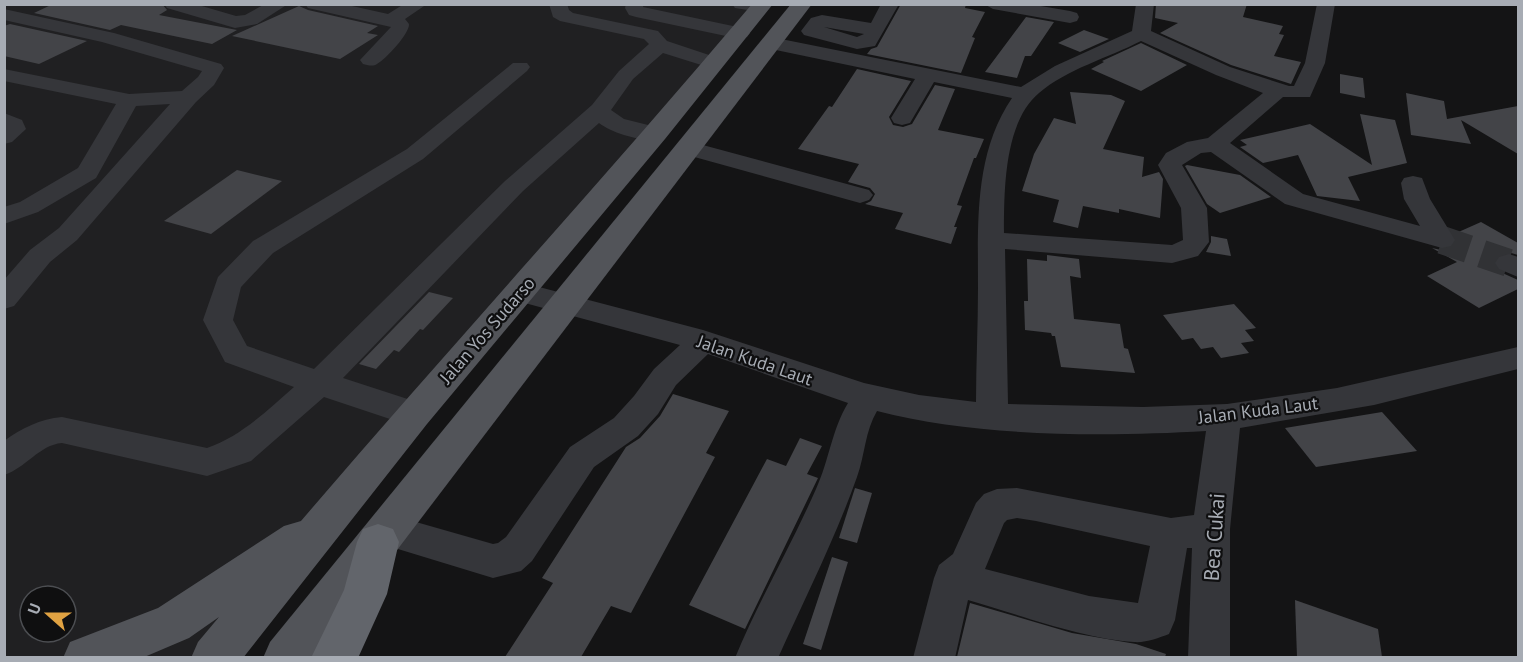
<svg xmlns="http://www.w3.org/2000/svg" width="1523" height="662" viewBox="0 0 1523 662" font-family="'PT Sans',sans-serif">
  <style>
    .built { fill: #202022; fill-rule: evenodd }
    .building { fill: #434448 }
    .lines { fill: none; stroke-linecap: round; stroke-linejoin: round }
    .minor-tunnel { stroke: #313235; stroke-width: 28; stroke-dasharray: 28 14; stroke-linecap: butt }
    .minor { fill: #35363a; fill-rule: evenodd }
    .major { fill: #525459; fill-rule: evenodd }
    .highway { fill: #62656b; fill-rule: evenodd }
    .labels { text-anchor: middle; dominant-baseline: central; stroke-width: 4.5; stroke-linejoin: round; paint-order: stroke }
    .street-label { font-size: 18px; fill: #a7acb4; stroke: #0f0f10 }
    .near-street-label { font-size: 21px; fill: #a7acb4; stroke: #0f0f10 }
  </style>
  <rect width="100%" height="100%" fill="#141415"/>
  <path class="built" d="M9 4 758 5 195 657 5 658V6ZM30 596H66V632H30Z"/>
  <g class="building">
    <path d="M53 4H162L167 10 159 15 237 30 212 44 121 25 110 30 34 13Z"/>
    <path d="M901 4H966L965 8 985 12 972 37 975 38 961 73 867 54 871 49 877 47Z"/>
    <path d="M1156 4H1247L1243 17 1283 26 1279 34 1284 35 1274 56 1301 62 1291 84 1231 65 1160 33 1178 23 1155 18Z"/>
    <path d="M299 6 308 10 378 26 367 33 378 35 340 59 232 36Z"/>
    <path d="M1026 17 1054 22 1031 56H1025L1017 78 985 72Z"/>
    <path d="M10 24 87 41 39 64 4 56V26Z"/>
    <path d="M1084 30 1109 39 1080 52 1058 43Z"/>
    <path d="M1141 43 1187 65 1141 91 1091 69 1104 62 1102 61Z"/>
    <path d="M857 69 911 81 889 117 893 125 903 127 912 124 935 85 955 89 938 130 984 139 976 158H974L957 205 962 206 954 227H957L951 244 895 229 903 213 865 204 871 201 875 194 870 188 848 182 859 164 798 149 829 106 832 107Z"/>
    <path d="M1340 74 1363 78 1365 98 1340 93Z"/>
    <path d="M1070 92 1111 95 1125 101 1103 149 1144 157 1142 177 1159 172 1163 179 1160 218 1119 209V213L1083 206 1078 228 1053 222 1059 200 1022 191 1034 154 1054 118 1076 124Z"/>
    <path d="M1406 93 1444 101 1447 119 1518 106V154L1461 120 1471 144 1411 135Z"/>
    <path d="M1360 114 1395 120 1407 163 1348 177 1360 201 1317 196 1298 155 1263 163 1240 147 1247 145 1240 140 1310 124 1372 165Z"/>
    <path d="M1187 165 1240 175 1271 197 1220 213 1207 204 1185 166Z"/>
    <path d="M237 170 282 181 211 234 164 221Z"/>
    <path d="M1481 222 1518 243V255L1508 252 1498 255 1493 262 1498 271 1518 280V289L1479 308 1427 276 1457 262 1432 248 1441 250 1451 248 1457 241 1454 234Z"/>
    <path d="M1211 236 1227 239 1231 256 1206 252 1211 242Z"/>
    <path d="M1047 255 1079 259 1081 278 1070 276 1074 319 1120 324 1124 348 1128 349 1135 373 1061 367 1055 336H1052L1051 333 1025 330 1024 301H1028L1027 259 1047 261Z"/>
    <path d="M429 292 453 298 423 330 420 329 399 352 394 350 376 369 359 364Z"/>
    <path d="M1234 304 1256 328 1245 330 1254 341 1241 343 1249 353 1221 358 1213 347 1201 349 1193 338 1182 340 1163 315Z"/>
    <path d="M673 394 729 411 706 453 715 457 631 613 611 606 581 657H505L553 583 542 578 626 447 640 438 660 416Z"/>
    <path d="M1382 412 1417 451 1316 467 1285 428Z"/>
    <path d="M800 438 822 446 807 474 818 478 745 629 689 605 767 459 786 466Z"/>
    <path d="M855 488 872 493 857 543 839 538Z"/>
    <path d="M832 557 848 562 821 650 803 644Z"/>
    <path d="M1295 600 1378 629 1382 657H1297Z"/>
    <path d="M970 603 1072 633 1136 644 1166 654 1165 657H957Z"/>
  </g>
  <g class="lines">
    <path class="minor-tunnel" d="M1442 240 1509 263"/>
    <g class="minor">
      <path d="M164 4H195L236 16 245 15 265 4H288L257 24 235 28 167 8Z"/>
      <path d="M305 4H343L388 14 404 4H427L405 19 409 24C410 33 386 59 377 64 373 67 367 65 363 64L360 60 391 27 308 8Z"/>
      <path d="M549 4H567L569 10 573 13 658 31 667 41 721 59 724 63 721 67 714 69 663 53 633 79 611 110 624 119 664 129 667 134 664 139C646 143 613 134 599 123L523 191 343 378 426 405 431 414 426 423 414 427 324 397 251 461 207 476 62 443C39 445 26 468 4 475V441C22 428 40 419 62 417L207 448C240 437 268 410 294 387L225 362 203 320 218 277 253 241 407 149 513 63H527L530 67 527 71 423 159 273 253 241 287 233 320 247 346 314 369 505 181 592 105 619 71 649 44 644 39 560 21 553 17Z"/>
      <path d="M626 4H644L643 7 747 29 750 33 747 37 740 39 636 17 629 15 625 8Z"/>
      <path d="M732 4H767L769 7 766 11 760 12 735 8Z"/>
      <path d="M881 4H899L875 46 857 49 804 35 801 31 811 18 822 15 871 23ZM824 27 864 34 857 37Z"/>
      <path d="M984 4H1029L1070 11 1077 13 1079 17 1077 21 1070 23 993 9Z"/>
      <path d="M1136 4H1154L1151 31 1230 67 1289 86H1294L1305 63 1317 4H1335L1325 63 1310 97H1283L1230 143 1303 194 1420 226 1404 199 1401 183 1404 178 1413 176 1422 178 1430 199 1455 240 1451 246 1442 248 1285 204 1211 152 1201 153 1182 165 1207 208 1209 242 1198 256 1172 263 1005 249 1008 404 1143 407 1227 404 1337 388 1518 347V369L1374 405 1240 428 1230 529V658H1188L1192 548H1187L1175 620 1169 634C1158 638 1146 643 1134 642 1084 639 1017 614 968 600L955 658H913L934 578 939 565 953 554 976 503 984 494 997 489 1017 488 1171 518 1194 515 1206 431C1103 437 976 437 877 411 865 431 865 455 857 477 835 539 805 598 778 658H735C759 600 791 546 816 489 829 461 832 429 848 403L708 354 676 385 658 414 638 436 594 467 532 561 521 571 493 578 375 542 369 530 375 518 388 514 493 544 498 543 506 537 570 447 614 418 634 396 654 369 680 345 510 299 506 292 510 285 520 282 703 330 864 383 919 395 976 402C976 364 978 326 978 288 978 222 974 154 1012 98L934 82 910 123 902 125 894 123 891 118 915 79 771 49 764 47 761 43 764 39 771 37 1021 87 1055 66 1132 31ZM1141 41 1216 75 1263 93 1208 138 1187 142 1166 153 1158 165 1181 208 1183 240 1172 245 1004 233C1004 191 1004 122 1039 93 1067 69 1108 58 1141 41ZM1017 518 1036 521 1150 546 1138 603 1089 596 985 569 1004 523 1007 520Z"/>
      <path d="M4 9 114 33 221 64 224 68 214 85 196 102 77 240 50 262 14 306 4 309V280L30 250 59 228 170 104 136 106 96 178 38 212 4 224V207L20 202 78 168 116 104 4 81V69L129 94 182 91 198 77 202 71 102 42 4 20Z"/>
      <path d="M4 113 22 120 26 129 12 142 4 144Z"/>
      <path d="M688 141 869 190 873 195 869 200 860 203 680 153 676 148 680 143Z"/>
      <path d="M1509 254 1518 257V277L1499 269 1495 263 1499 257Z"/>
    </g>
    <g class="major">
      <path d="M752 4H773L665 139 427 424 243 658H191L198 642 219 617 189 638 142 658H63L70 642 158 608 284 526 301 521C449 348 604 179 752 4Z"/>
      <path d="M791 4H812L315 658H263L270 642Z"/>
    </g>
    <path class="highway" d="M378 524 393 529 399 542 387 594 358 658H311L344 590 357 542 363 529Z"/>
  </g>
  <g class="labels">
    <g class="street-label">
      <text transform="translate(487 330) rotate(-49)">Jalan Yos Sudarso</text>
      <text transform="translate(755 360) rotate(19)">Jalan Kuda Laut</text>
      <text transform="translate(1258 410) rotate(-7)">Jalan Kuda Laut</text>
    </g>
    <g class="near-street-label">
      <text transform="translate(1214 537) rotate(-86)">Bea Cukai</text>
    </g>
  </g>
  <rect width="1523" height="662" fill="none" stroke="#a7acb4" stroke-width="12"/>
  <g transform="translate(48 614) rotate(291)"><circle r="28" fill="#0f0f10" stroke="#4c4e52" stroke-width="1.5"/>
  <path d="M0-4.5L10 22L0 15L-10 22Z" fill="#e0a242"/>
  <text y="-9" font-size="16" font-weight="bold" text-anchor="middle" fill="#a7acb4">U</text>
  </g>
</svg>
